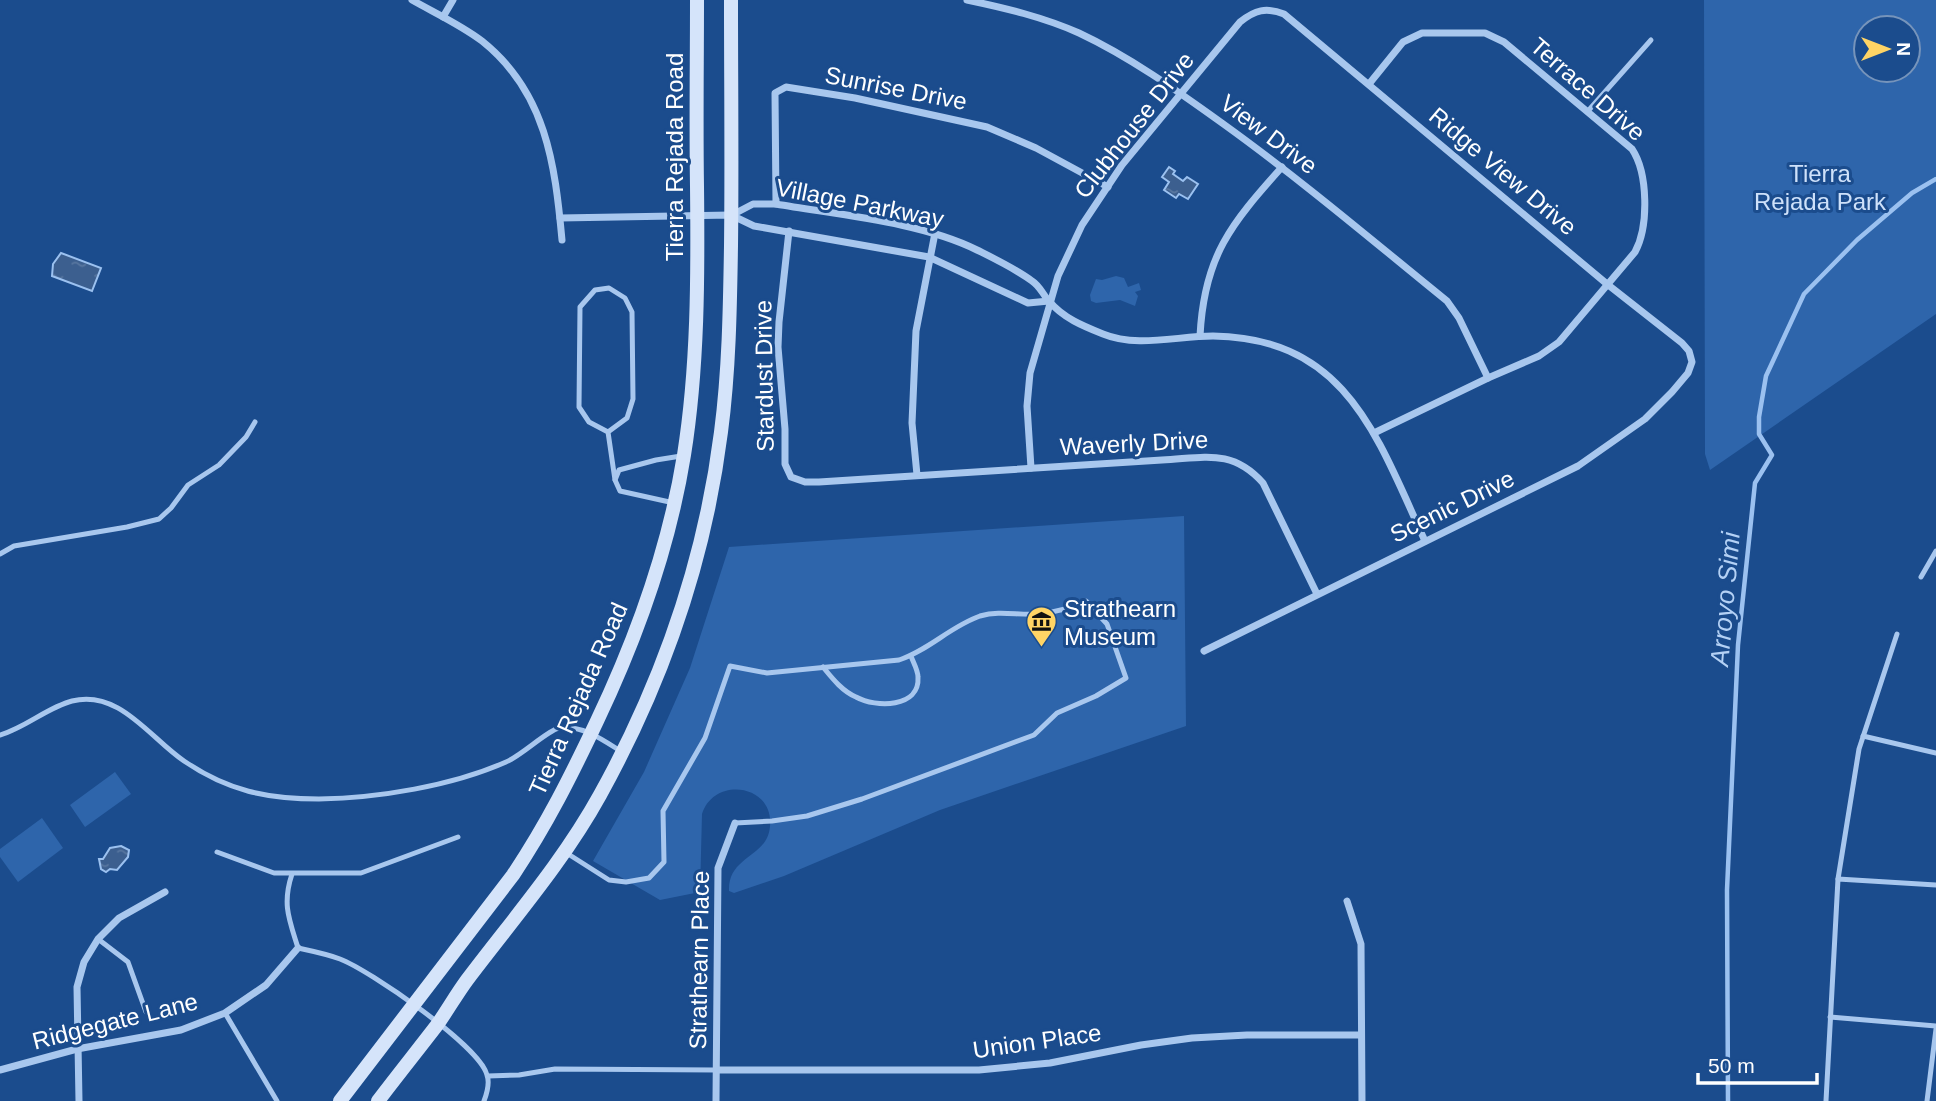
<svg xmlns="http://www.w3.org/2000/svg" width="1936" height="1101" viewBox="0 0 1936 1101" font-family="Helvetica,sans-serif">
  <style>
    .green { fill: #2e65ab; fill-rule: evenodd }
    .water { fill: url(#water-ripples); stroke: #9bc1f0; stroke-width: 2 }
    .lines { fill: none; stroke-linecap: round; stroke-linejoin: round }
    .stream { stroke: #9bc1f0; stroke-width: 4.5 }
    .lane { stroke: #a8c7ee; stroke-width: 5 }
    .street { stroke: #a8c7ee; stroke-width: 7 }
    .secondary { stroke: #d5e4fa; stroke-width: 14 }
    .labels { text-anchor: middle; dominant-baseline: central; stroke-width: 6; stroke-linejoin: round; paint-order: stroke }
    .street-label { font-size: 24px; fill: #fff; stroke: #1b4c8d }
    .park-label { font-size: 24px; fill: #cee1fa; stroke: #1b4c8d }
    .poi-label { font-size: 24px; fill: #fff; stroke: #1b4c8d; text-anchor: start }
    .water-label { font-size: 26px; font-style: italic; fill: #b4d1f5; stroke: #1b4c8d }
  </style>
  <defs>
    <pattern id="water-ripples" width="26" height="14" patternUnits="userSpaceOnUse" patternTransform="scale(1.75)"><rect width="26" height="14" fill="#3c5f8f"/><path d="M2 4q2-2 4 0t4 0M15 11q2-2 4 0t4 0" fill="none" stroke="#5977a0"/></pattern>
  </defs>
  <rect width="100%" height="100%" fill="#1b4c8d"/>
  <g class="green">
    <path d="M1704 0H1936V314L1710 470 1705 454ZM1866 28H1908V70H1866Z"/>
    <path d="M1116 276 1124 278 1128 287 1139 283 1141 290 1135 292 1138 296 1135 306 1120 300 1096 303 1091 301 1090 295 1096 279 1102 280Z"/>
    <path d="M1184 516 1186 726 940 810 784 876 734 893 729 891C728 855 768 858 770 826 774 784 714 776 702 814L700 892 660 900 593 861 644 772 690 668 729 547Z"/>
    <path d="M115 772 131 794 85 827 70 805Z"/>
    <path d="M42 818 63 848 18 882 0 857V849Z"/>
  </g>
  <g class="water">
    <path d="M1169 167 1175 171 1173 174 1183 181 1187 177 1198 184 1188 199 1179 194 1176 198 1164 190 1169 182 1162 177Z"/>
    <path d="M61 253 101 268 92 291 52 276 53 264Z"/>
    <path d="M121 846 129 850 128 857 117 870 110 869 106 872 101 869 99 859H103L110 848Z"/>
  </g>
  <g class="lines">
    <path class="stream" d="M1728 1101 1727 890 1738 645 1755 483 1772 455 1759 434V417L1766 376 1804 294 1857 240 1912 193 1936 179"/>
    <g class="lane">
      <path d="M1588 111 1651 40"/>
      <path d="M608 432 589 422 579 407 580 307 595 290 609 288 625 298 632 312 633 399 627 418 608 432 615 480"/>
      <path d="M674 503 620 491 615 480 619 470 656 460 681 456"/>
      <path d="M0 554 14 546 127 527 159 519 171 508 188 485 219 465 246 437 255 422"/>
      <path d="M1921 577 1936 551"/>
      <path d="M823 667C832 678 842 691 856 697 876 708 920 708 918 677 918 670 913 662 911 656"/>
      <path d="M0 735C25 728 48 707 72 701 119 689 150 738 184 761 228 791 267 799 319 799 378 798 452 786 506 762 521 756 548 730 559 728 583 725 603 740 622 752"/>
      <path d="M1863 736 1936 753"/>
      <path d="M217 852 274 873H361L458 837"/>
      <path d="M565 852 609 880 626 882 649 878 664 862 663 811 705 738 730 666 767 673 899 660C929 650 951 626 980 616 1001 610 1019 616 1039 614 1056 612 1071 608 1086 601L1107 624 1126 678 1096 696 1057 713 1034 735 862 799 807 816 772 821 735 823"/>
      <path d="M292 874C282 904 289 919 298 948 312 951 327 954 340 959 369 970 480 1046 487 1075 490 1083 487 1093 484 1101"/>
      <path d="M1838 879 1859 749 1897 634"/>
      <path d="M98 939 128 962 146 1012"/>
      <path d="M225 1013 277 1101"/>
      <path d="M1830 1017 1936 1026"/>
      <path d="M488 1076 519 1075 555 1069 716 1070"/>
      <path d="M1826 1101 1838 879 1936 885"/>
      <path d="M1927 1101 1936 1029"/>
    </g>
    <g class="street">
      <path d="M412 0C435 13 461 25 482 41 546 92 555 164 562 240"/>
      <path d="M967 0C1005 8 1043 17 1079 33 1130 57 1176 90 1222 123 1300 179 1373 241 1447 301L1459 318 1488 378"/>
      <path d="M443 17 453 0"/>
      <path d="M1369 84 1403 42 1422 33H1485L1504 42 1632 149C1648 173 1649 226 1635 252L1559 342 1539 356 1488 378 1374 433"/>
      <path d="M776 204 775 93 786 87 855 98 987 127 1036 148 1108 187"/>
      <path d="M732 215 753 204H776C839 215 921 222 977 250 995 259 1016 269 1032 281 1040 286 1043 295 1049 301 1063 318 1083 326 1103 334 1137 348 1177 336 1213 336 1347 338 1377 437 1425 541"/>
      <path d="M560 218 731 215 754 226 929 257 1028 303 1049 301"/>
      <path d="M789 231 779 322 778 347 785 429V464L791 477 805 482H819L1162 460C1204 458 1232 448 1263 483L1317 594"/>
      <path d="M1200 336C1204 256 1231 224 1282 167"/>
      <path d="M1031 468 1027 406 1030 373 1058 276 1082 225 1122 165 1240 22C1255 10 1266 7 1284 14L1607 284 1682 343 1689 351 1692 362 1688 373 1672 392 1645 419 1578 466 1204 651"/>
      <path d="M917 475 912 423 916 331 935 233"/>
      <path d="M1347 901 1361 944 1362 1101"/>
      <path d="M0 1070 77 1049 181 1030 225 1013 266 985 298 948"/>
      <path d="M716 1070H979L1050 1063 1141 1045 1192 1038 1247 1035H1361"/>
      <path d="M79 1101 77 987 84 962 98 939 119 918 165 892"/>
      <path d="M716 1101 718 868 735 823"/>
    </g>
    <g class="secondary">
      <path d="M340 1101 513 875C547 824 571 776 597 721 637 637 669 548 684 455 698 367 698 275 697 186 696 124 697 62 697 0"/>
      <path d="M378 1101C397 1076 417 1051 437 1025 447 1011 456 995 467 980 513 919 563 862 600 795 662 683 705 559 721 432 729 371 730 309 731 246 732 164 731 82 731 0"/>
    </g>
  </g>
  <defs>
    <symbol id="museum-pin" viewBox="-11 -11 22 30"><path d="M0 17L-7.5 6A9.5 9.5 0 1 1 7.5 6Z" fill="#ffd465" stroke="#1b4c8d"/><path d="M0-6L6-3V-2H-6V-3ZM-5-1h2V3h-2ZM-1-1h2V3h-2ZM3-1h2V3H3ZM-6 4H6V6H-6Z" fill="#111"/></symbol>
  </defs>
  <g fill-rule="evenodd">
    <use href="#museum-pin" x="1024" y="604" width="35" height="47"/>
  </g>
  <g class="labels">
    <g class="street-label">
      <text transform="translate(896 88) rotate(11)">Sunrise Drive</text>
      <text transform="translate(1588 89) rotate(41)">Terrace Drive</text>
      <text transform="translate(1134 125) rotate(-52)">Clubhouse Drive</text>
      <text transform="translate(1269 134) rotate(37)">View Drive</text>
      <text transform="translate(674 157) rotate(-90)">Tierra Rejada Road</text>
      <text transform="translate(1503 171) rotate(40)">Ridge View Drive</text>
      <text transform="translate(860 203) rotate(11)">Village Parkway</text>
      <text transform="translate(764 376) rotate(-91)">Stardust Drive</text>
      <text transform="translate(1134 443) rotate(-3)">Waverly Drive</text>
      <text transform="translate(1452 506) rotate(-26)">Scenic Drive</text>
      <text transform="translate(578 699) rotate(-66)">Tierra Rejada Road</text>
      <text transform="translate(699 960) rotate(-89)">Strathearn Place</text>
      <text transform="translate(115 1021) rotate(-14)">Ridgegate Lane</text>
      <text transform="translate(1037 1041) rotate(-8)">Union Place</text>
    </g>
    <g class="park-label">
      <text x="1820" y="173">Tierra<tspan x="1820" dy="28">Rejada Park</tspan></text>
    </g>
    <g class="poi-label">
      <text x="1064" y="608">Strathearn<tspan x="1064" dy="28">Museum</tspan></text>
    </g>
    <g class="water-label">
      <text transform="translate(1725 599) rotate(-85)">Arroyo Simi</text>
    </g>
  </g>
  <g transform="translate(1887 49) rotate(90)"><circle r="33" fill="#1b4c8d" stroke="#7694bb" stroke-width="2"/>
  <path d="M0-5L12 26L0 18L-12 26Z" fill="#ffd465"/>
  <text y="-10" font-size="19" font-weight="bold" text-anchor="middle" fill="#ffffff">N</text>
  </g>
  <path d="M1698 1073v10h119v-10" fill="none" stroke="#ffffff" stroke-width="3.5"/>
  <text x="1708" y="1073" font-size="21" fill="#ffffff" stroke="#1b4c8d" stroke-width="5" paint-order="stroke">50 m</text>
</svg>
